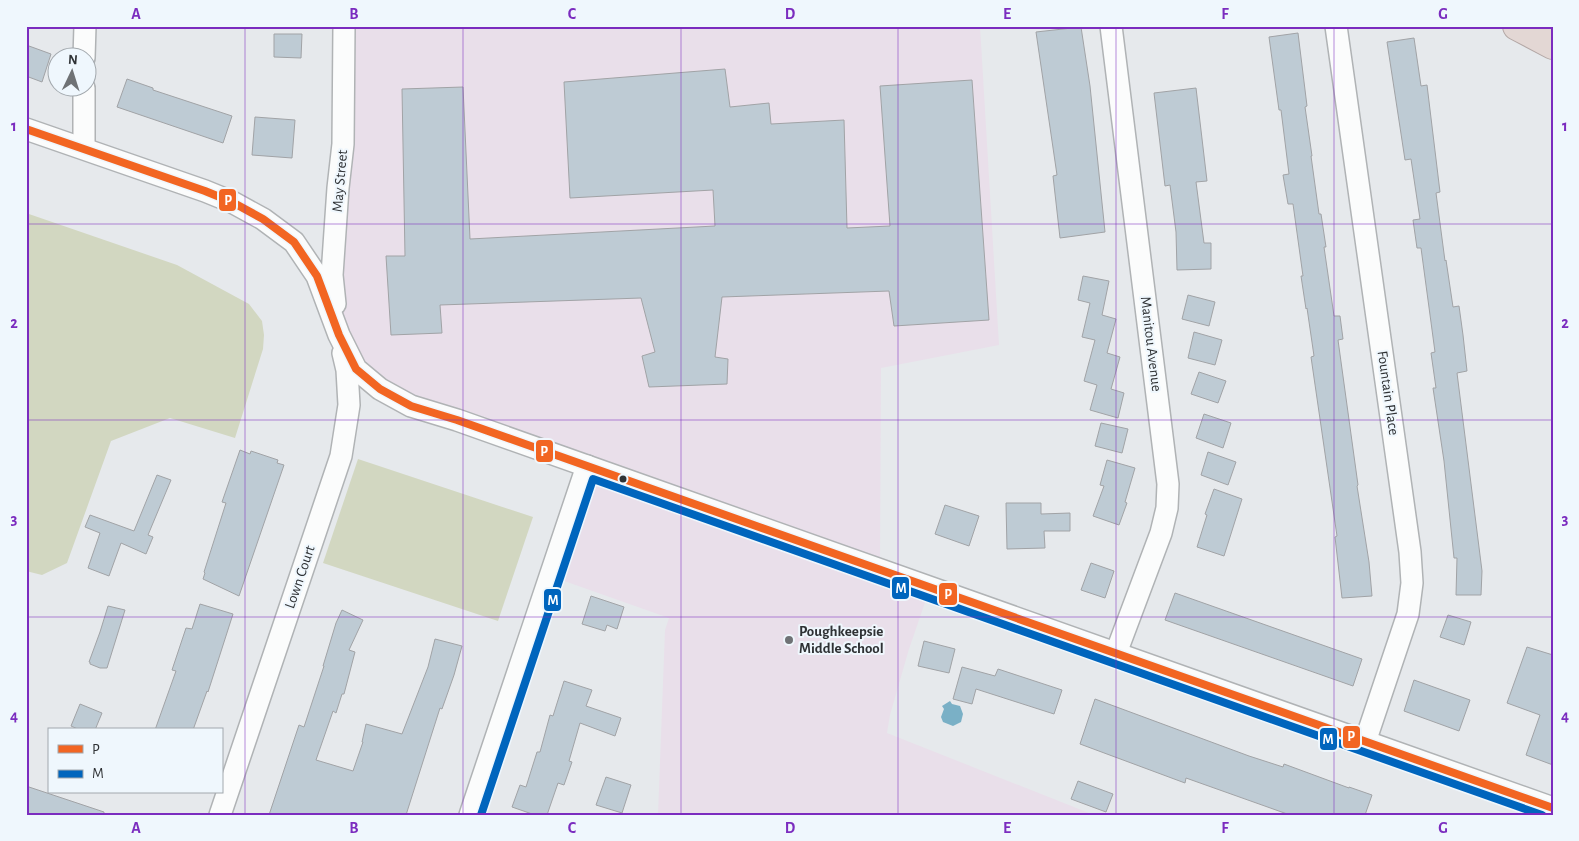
<svg xmlns="http://www.w3.org/2000/svg" width="1579" height="841" viewBox="0 0 1579 841" font-family="'Alegreya Sans',sans-serif">
  <style>
    .education { fill: #e9dfea }
    .green { fill: #d2d7c1 }
    .water { fill: #7ab0c6 }
    .building { fill: #becbd4; stroke: #a1a3a6 }
    .lines { fill: none; stroke-linecap: round; stroke-linejoin: round }
    .street-casing { stroke: #b0b3b5; stroke-width: 24 }
    .highway-casing { stroke: #b3a7a5; stroke-width: 30 }
    .street { stroke: #fbfcfc; stroke-width: 21 }
    .highway { stroke: #e3d7d4; stroke-width: 28 }
    .bus-1-casing { stroke: #eff7fd; stroke-width: 11 }
    .bus-2-casing { stroke: #eff7fd; stroke-width: 11 }
    .bus-1 { stroke: #f26522; stroke-width: 8 }
    .bus-2 { stroke: #0065bd; stroke-width: 8 }
    .grid { fill: none; stroke: #7b2cbf; stroke-width: 1; stroke-opacity: 0.55 }
    .bus-dot { fill: #2f3235; stroke: #eff7fd; stroke-width: 2 }
    .poi-dot { fill: #6f7275; stroke: #eff7fd; stroke-width: 2 }
    .labels { text-anchor: middle; dominant-baseline: central; stroke-width: 4; stroke-linejoin: round; paint-order: stroke }
    .street-label { font-size: 15px; fill: #2f3235; stroke: #eff7fd }
    .poi-label { font-size: 15px; font-weight: bold; fill: #2f3235; stroke: #eff7fd; text-anchor: start }
    .line-badge { stroke: #eff7fd; stroke-width: 2 }
    .badge-label { font-size: 14px; text-anchor: middle; font-weight: bold; fill: #fff }
    .neatline { fill: none; stroke: #7b2cbf; stroke-width: 2 }
    .grid-label { font-size: 16px; text-anchor: middle; font-weight: bold; fill: #7b2cbf }
  </style>
  <rect width="100%" height="100%" fill="#e6e9ec"/>
  <path class="education" d="M344 26H980L999 345 881 368 880 570 930 588 909 649 890 715 887 733 1094 815H658L665 630 669 618 550 576 586 467 411 406 356 369 332 275Z"/>
  <g class="green">
    <path d="M26 213 177 265 249 304 262 321 264 335 263 349 235 438 170 418 111 441 67 563 42 575 26 571Z"/>
    <path d="M358 459 533 517 498 621 323 563Z"/>
  </g>
  <path class="water" d="M950 701 952 704 960 706 963 714 961 722 953 726 943 722 941 717 944 709 942 706Z"/>
  <g class="building">
    <path d="M1081 27 1090 86 1105 232 1060 238 1053 176 1057 175 1036 32Z"/>
    <path d="M1298 33 1307 106 1305 107 1312 156H1311L1319 214H1321L1326 247H1324L1334 316H1340L1343 339 1338 340 1358 485 1357 486 1369 562 1372 596 1342 598 1335 537 1337 536 1311 357 1314 356 1307 308 1306 309 1301 276H1303L1293 204H1288L1283 175 1289 174 1281 110H1279L1269 37Z"/>
    <path d="M274 34H302L301 58 274 57Z"/>
    <path d="M1414 38 1421 86 1427 85 1440 192 1436 193 1445 261 1446 260 1453 307 1459 306 1463 335 1467 371 1457 373 1482 571 1481 595H1456L1457 558H1454L1444 461 1433 388H1436L1431 353 1435 352 1421 248H1417L1413 220 1420 219 1411 159 1405 160 1387 42Z"/>
    <path d="M29 46 51 54 42 82 26 76V56Z"/>
    <path d="M725 69 730 107 769 103 771 124 844 120 847 228 890 226 880 86 972 80 989 320 894 326 889 291 722 297 715 357 728 359 727 384 649 387 642 356 655 352 641 298 440 305 442 333 391 335 386 256H405L402 89 463 87 470 239 715 226 713 190 570 198 564 82Z"/>
    <path d="M127 79 153 88V90L232 116 223 143 117 107Z"/>
    <path d="M1196 88 1207 181 1196 182 1204 243H1211V269L1177 270 1176 232 1170 185 1165 186 1154 93Z"/>
    <path d="M255 117 295 120 292 158 252 155Z"/>
    <path d="M1083 276 1109 281 1102 315 1116 319 1107 353 1120 357 1111 389 1124 393 1118 418 1090 410 1097 385 1084 381 1095 340 1082 337 1090 303 1078 300Z"/>
    <path d="M1188 295 1215 302 1209 326 1182 319Z"/>
    <path d="M1194 332 1222 340 1215 365 1188 358Z"/>
    <path d="M1199 372 1226 381 1218 403 1191 394Z"/>
    <path d="M1204 414 1231 423 1223 448 1196 438Z"/>
    <path d="M1101 423 1128 429 1122 453 1095 446Z"/>
    <path d="M240 450 250 454 251 451 278 460 277 463 284 465 239 596 203 579 205 573 204 572 226 503 222 502Z"/>
    <path d="M1208 452 1236 462 1228 485 1201 475Z"/>
    <path d="M1107 460 1135 468 1125 502 1127 503 1119 525 1093 516 1104 486 1100 485Z"/>
    <path d="M157 475 171 480 148 535 153 537 146 554 121 543 109 576 88 568 100 533 85 527 90 515 134 531Z"/>
    <path d="M1214 489 1242 499 1224 556 1197 547 1207 515 1205 514Z"/>
    <path d="M1006 503H1041V514L1070 513V531H1044L1045 548 1007 549Z"/>
    <path d="M945 505 979 516 969 546 935 534Z"/>
    <path d="M1091 563 1114 571 1105 598 1081 590Z"/>
    <path d="M1175 593 1362 659 1353 686 1165 620Z"/>
    <path d="M591 596 624 607 617 629 607 625 605 631 582 624Z"/>
    <path d="M200 604 233 614 208 692 207 691 193 730H155L176 671 172 670 186 628 192 629Z"/>
    <path d="M108 606 125 610 107 668H100L90 664V662H89L100 632Z"/>
    <path d="M342 610 363 620 349 650 355 652 344 694H342L336 713 333 711 316 760 353 771 363 742H362L366 724 402 734 428 667 435 639 462 646 454 675 442 709 440 708 406 815H269L299 725 304 727 324 666H323L336 623Z"/>
    <path d="M1448 615 1471 622 1464 645 1440 637Z"/>
    <path d="M924 641 955 649 949 673 918 666Z"/>
    <path d="M1527 647 1553 655V765L1526 755 1540 715 1507 703Z"/>
    <path d="M962 667 995 676 998 669 1062 690 1054 714 976 689 972 704 953 699Z"/>
    <path d="M1414 680 1470 700 1459 731 1404 711Z"/>
    <path d="M564 681 592 690 586 706 621 718 615 736 580 723 569 761 572 762 564 785 558 783 547 815H535L512 807 520 785 526 787 537 752H540L550 715 553 716Z"/>
    <path d="M1095 699 1249 756 1283 767 1284 764 1349 788V787L1372 795 1365 815H1290L1186 778 1185 783 1080 744Z"/>
    <path d="M80 704 102 713 95 730H80L71 726Z"/>
    <path d="M606 777 631 785 622 813 596 805Z"/>
    <path d="M1078 781 1113 794 1106 812 1071 799Z"/>
    <path d="M26 786 104 812V815H26Z"/>
  </g>
  <g class="lines">
    <defs>
      <g id="street">
        <path d="M1111 26 1168 484 1167 508 1161 533 1116 653"/>
        <path d="M1336 26 1410 552 1412 583 1408 614 1365 742"/>
        <path d="M84 58 85 26"/>
        <path d="M26 129 205 191 232 202 263 219 294 242 317 276 339 335 356 369 380 389 411 406 457 420 1553 808"/>
        <path d="M84 148V88"/>
        <path d="M335 304 332 275 338 188 343 144 344 26"/>
        <path d="M220 815 341 456 349 405 347 370 343 353"/>
        <path d="M470 815 587 466"/>
      </g>
      <path id="highway" d="M1517 26 1553 45"/>
    </defs>
    <use href="#street" class="street-casing"/>
    <use href="#highway" class="highway-casing"/>
    <use href="#street" class="street"/>
    <use href="#highway" class="highway"/>
    <defs>
      <path id="bus-1" d="M26 129 205 191 232 202 263 219 294 242 317 276 339 335 356 369 380 389 411 406 457 420 1553 808"/>
      <path id="bus-2" d="M481 815 593 479 1542 815"/>
    </defs>
    <use href="#bus-1" class="bus-1-casing"/>
    <use href="#bus-2" class="bus-2-casing"/>
    <use href="#bus-1" class="bus-1"/>
    <use href="#bus-2" class="bus-2"/>
  </g>
  <path class="grid" d="M245 26V815M463 26V815M681 26V815M898 26V815M1116 26V815M1334 26V815M26 224H1553M26 420H1553M26 617H1553"/>
  <circle class="bus-dot" cx="623" cy="479" r="4.5"/>
  <circle class="poi-dot" cx="789" cy="640" r="5"/>
  <g class="labels">
    <g class="street-label">
      <text transform="translate(340 181) rotate(-85)">May Street</text>
      <text transform="translate(1151 344) rotate(83)">Manitou Avenue</text>
      <text transform="translate(1388 393) rotate(82)">Fountain Place</text>
      <text transform="translate(300 577) rotate(-71)">Lown Court</text>
    </g>
    <g class="poi-label">
      <text x="799" y="631">Poughkeepsie<tspan x="799" dy="17">Middle School</tspan></text>
    </g>
  </g>
  <g class="line-badge">
    <rect x="218" y="188" width="19" height="24" rx="5" fill="#f26522"/>
    <rect x="535" y="439" width="19" height="24" rx="5" fill="#f26522"/>
    <rect x="891" y="576" width="19" height="24" rx="5" fill="#0065bd"/>
    <rect x="938" y="582" width="20" height="24" rx="5" fill="#f26522"/>
    <rect x="543" y="588" width="19" height="24" rx="5" fill="#0065bd"/>
    <rect x="1342" y="725" width="19" height="24" rx="5" fill="#f26522"/>
    <rect x="1319" y="727" width="19" height="24" rx="5" fill="#0065bd"/>
  </g>
  <g class="badge-label">
    <text x="228" y="205">P</text>
    <text x="544" y="456">P</text>
    <text x="901" y="593">M</text>
    <text x="948" y="599">P</text>
    <text x="553" y="605">M</text>
    <text x="1351" y="741">P</text>
    <text x="1328" y="744">M</text>
  </g>
  <rect width="1579" height="841" fill="none" stroke="#eff7fd" stroke-width="55"/>
  <rect x="48" y="728" width="175" height="65" fill="#eff7fd" stroke="#a2a8ad"/>
  <rect x="58" y="745" width="25" height="8" fill="#f26522" stroke="#a2a8ad"/>
  <text x="92" y="754" font-size="15" fill="#2f3235">P</text>
  <rect x="58" y="770" width="25" height="8" fill="#0065bd" stroke="#a2a8ad"/>
  <text x="92" y="778" font-size="15" fill="#2f3235">M</text>
  <g transform="translate(72 72) rotate(4)"><circle r="24" fill="#eff7fd" stroke="#a2a8ad"/>
  <path d="M0-4L9 19L0 12L-9 19Z" fill="#6f7275"/>
  <text y="-8" font-size="14" font-weight="bold" text-anchor="middle" fill="#2f3235">N</text>
  </g>
  <rect x="28" y="28" width="1524" height="786" class="neatline"/>
  <g class="grid-label">
    <text x="136" y="19">A</text>
    <text x="354" y="19">B</text>
    <text x="572" y="19">C</text>
    <text x="790" y="19">D</text>
    <text x="1007" y="19">E</text>
    <text x="1225" y="19">F</text>
    <text x="1443" y="19">G</text>
    <text x="14" y="131">1</text>
    <text x="1565" y="131">1</text>
    <text x="14" y="328">2</text>
    <text x="1565" y="328">2</text>
    <text x="14" y="524">3</text>
    <text x="1565" y="524">3</text>
    <text x="14" y="721">4</text>
    <text x="1565" y="721">4</text>
    <text x="136" y="833">A</text>
    <text x="354" y="833">B</text>
    <text x="572" y="833">C</text>
    <text x="790" y="833">D</text>
    <text x="1007" y="833">E</text>
    <text x="1225" y="833">F</text>
    <text x="1443" y="833">G</text>
  </g>
</svg>
